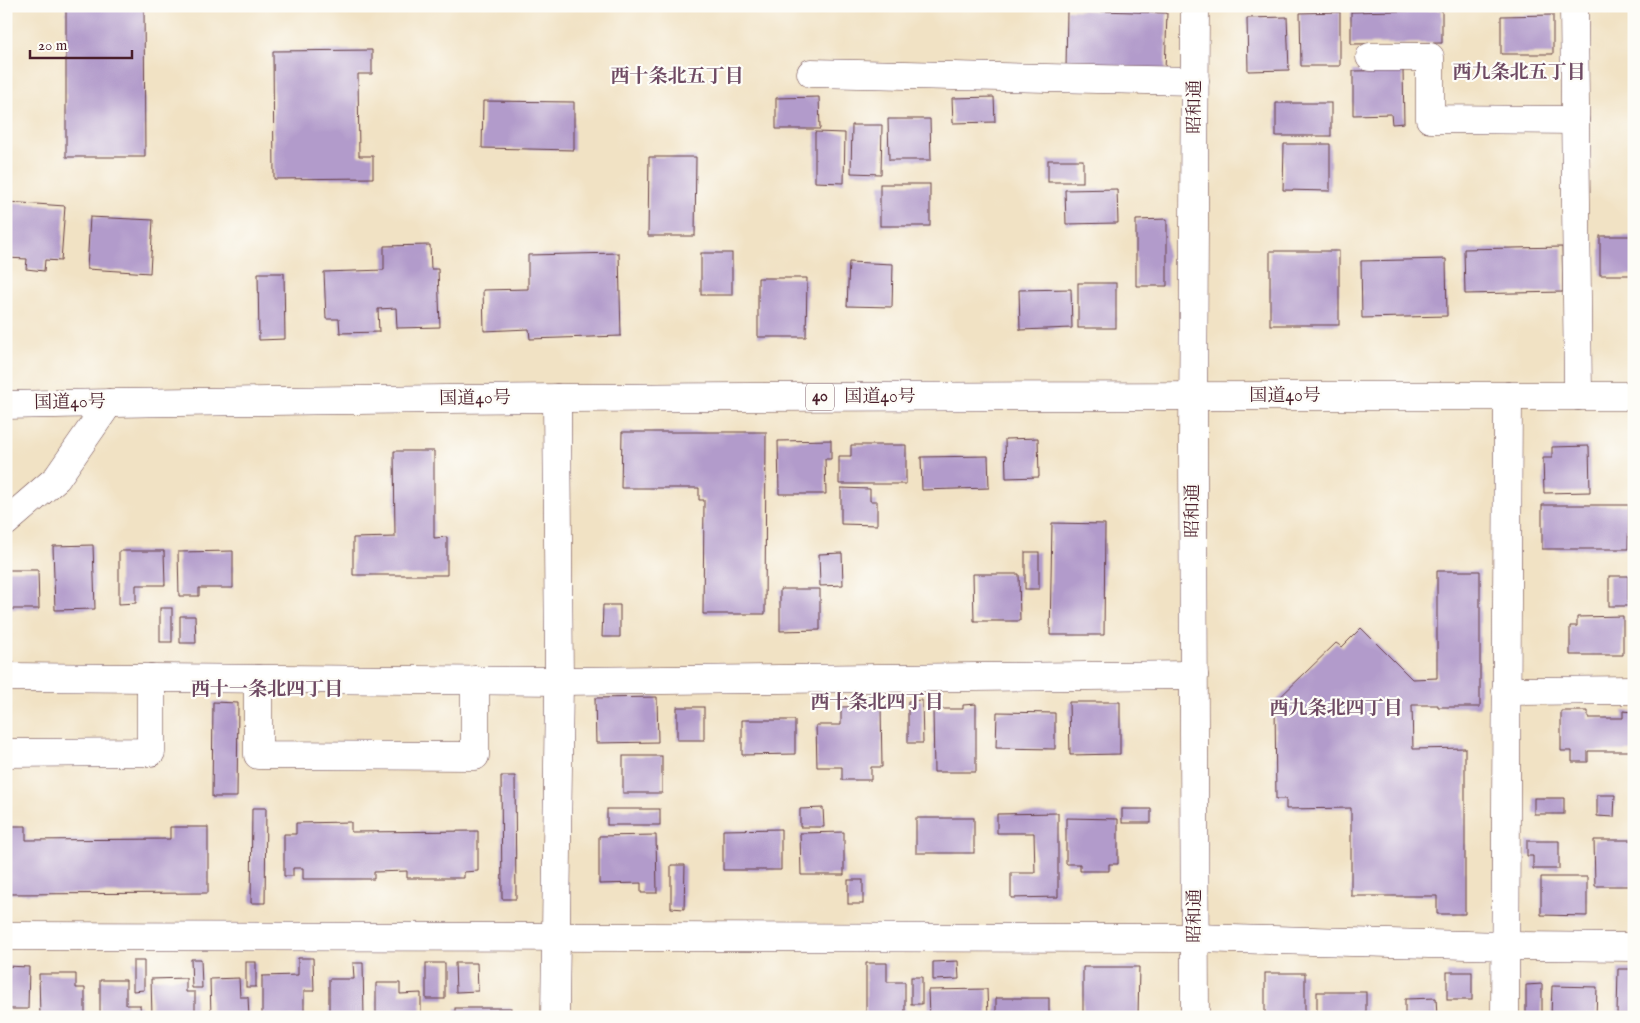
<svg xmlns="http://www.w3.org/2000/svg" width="1640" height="1023" viewBox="0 0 1640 1023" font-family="'IM FELL English','Noto Serif JP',serif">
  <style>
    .building { fill: #b29bcb }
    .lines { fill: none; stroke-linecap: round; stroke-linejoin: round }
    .minor-casing { stroke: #633c42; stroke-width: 29 }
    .highway-casing { stroke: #633c42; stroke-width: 29 }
    .minor { stroke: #fff; stroke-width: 28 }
    .highway { stroke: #fff; stroke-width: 28 }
    .labels { text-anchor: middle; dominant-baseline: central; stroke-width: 4.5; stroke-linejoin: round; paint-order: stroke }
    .shield { fill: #fdfcf7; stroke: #806168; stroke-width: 1 }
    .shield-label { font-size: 16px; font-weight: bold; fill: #4a1f2b }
    .street-label { font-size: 18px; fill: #4a1f2b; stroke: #fdfcf7 }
    .neighbourhood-label { font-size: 19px; font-weight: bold; fill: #6e4a63; stroke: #fdfcf7 }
  </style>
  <rect width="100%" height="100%" fill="#fdfcf7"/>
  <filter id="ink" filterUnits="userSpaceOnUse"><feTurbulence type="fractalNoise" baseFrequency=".02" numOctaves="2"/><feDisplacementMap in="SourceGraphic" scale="10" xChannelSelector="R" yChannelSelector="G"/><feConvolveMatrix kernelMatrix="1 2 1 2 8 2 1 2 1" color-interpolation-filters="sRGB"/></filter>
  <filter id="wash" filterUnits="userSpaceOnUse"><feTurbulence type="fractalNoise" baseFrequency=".0096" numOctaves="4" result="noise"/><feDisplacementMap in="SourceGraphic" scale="20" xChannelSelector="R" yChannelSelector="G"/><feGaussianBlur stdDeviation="1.12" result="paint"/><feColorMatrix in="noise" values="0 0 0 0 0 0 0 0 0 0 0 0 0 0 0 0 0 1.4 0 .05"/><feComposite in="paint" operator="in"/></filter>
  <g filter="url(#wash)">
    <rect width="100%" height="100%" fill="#f1e2c4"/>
    <g id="blocks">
      <g class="building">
        <path d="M66 6H144L145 157H66Z"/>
        <path d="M1067 10 1167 13 1165 71 1066 68Z"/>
        <path d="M1442 10V43L1351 44V12Z"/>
        <path d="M1340 12V66H1301L1300 13Z"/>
        <path d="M1553 15V54H1501V16Z"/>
        <path d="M1287 17 1289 70 1248 71 1247 18Z"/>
        <path d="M372 50V74H358L359 156H373V178L274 179 273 51Z"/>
        <path d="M1403 70 1404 123 1392 124 1391 114 1353 115V71Z"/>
        <path d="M819 97 820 129H776V98Z"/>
        <path d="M994 97 995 122 953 123 952 98Z"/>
        <path d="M483 101 574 102V150L482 148Z"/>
        <rect x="1276" y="103" width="55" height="33"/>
        <path d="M888 119H930L931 160H889Z"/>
        <path d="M852 125H882L881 174 851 173Z"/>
        <path d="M815 132 845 133 844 183 815 182Z"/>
        <path d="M1284 144H1330V191L1283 190Z"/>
        <path d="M649 157H696L695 236H648Z"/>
        <rect x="1048" y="160" width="35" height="22"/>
        <rect x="880" y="184" width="50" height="42"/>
        <path d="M1117 189 1118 223 1066 224 1065 190Z"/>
        <path d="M7 202 65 206 61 261 45 260 44 271 26 269 27 259 6 258Z"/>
        <path d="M90 217 153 220 150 273 87 269Z"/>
        <path d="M1167 219V286H1136V220Z"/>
        <rect x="1600" y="236" width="34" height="39"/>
        <path d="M430 245 431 269H438L440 327 397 328 396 308 378 309 379 332 340 333 339 319H326L324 272 384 270V246Z"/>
        <path d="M1562 247 1563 292 1465 294 1464 249Z"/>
        <rect x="1270" y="251" width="69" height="74"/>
        <path d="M619 253 621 336 530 339 529 329 484 331 483 290 528 289V255Z"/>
        <rect x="701" y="253" width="31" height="42"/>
        <path d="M1446 259 1447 316 1362 318 1361 261Z"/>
        <path d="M849 262 893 264 892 307 847 306Z"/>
        <path d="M258 273H284L285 339 259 340Z"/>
        <path d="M758 278H807L806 337H758Z"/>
        <rect x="1078" y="283" width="38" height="45"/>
        <path d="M1071 289 1072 328 1020 330 1019 290Z"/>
        <path d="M622 432H766L765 614H703L704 500H699V488H621Z"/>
        <path d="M1038 438 1039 477 1006 478 1005 439Z"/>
        <path d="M831 440V459H825L826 494H779L778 441Z"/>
        <path d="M851 445H906V484H839V456H851Z"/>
        <path d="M1589 446 1590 492 1544 493 1543 458H1552V447Z"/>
        <path d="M394 451H434V538L447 537V575H353V538L395 537Z"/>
        <path d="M988 456 989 488 922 490 921 457Z"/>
        <path d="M841 488 870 489V501H877V525L841 524Z"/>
        <path d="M1542 505H1629L1628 549H1542Z"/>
        <path d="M1052 523 1105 524 1104 635H1050Z"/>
        <path d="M93 545 95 609 55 610 53 546Z"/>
        <path d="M119 551H164L165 585H136V603L119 604Z"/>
        <path d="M233 551V588H199V596H179L178 552Z"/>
        <rect x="1025" y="552" width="14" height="37"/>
        <path d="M842 553 843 585 820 586 819 554Z"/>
        <path d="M6 570H38L39 609H6Z"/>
        <path d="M1437 571H1480V707H1438V705H1412L1413 749 1465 748V914H1437V896H1351V808L1286 809V799H1276L1275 702 1336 643 1342 647 1361 628 1412 679 1437 678Z"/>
        <path d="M973 574H1019L1020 621H974Z"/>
        <rect x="1609" y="576" width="19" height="30"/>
        <path d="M780 589H820V630L780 631Z"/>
        <path d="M603 605H620V637H602Z"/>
        <rect x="160" y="608" width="12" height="34"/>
        <path d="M180 616H195L196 643H180Z"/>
        <path d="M1623 616V655H1570V626H1577V617Z"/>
        <path d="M657 697 658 742 596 743 595 698Z"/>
        <path d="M922 700 923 743H908V701Z"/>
        <path d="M213 702 238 703 237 797H212Z"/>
        <path d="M1069 702H1120V754L1070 755Z"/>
        <path d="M976 704V772H934L933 709H963V705Z"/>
        <path d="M881 706 882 767H871V780H842V767H817L816 725H841V707Z"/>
        <rect x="677" y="707" width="27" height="33"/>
        <path d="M1561 711H1588V718H1623V711L1634 712V751H1588V762H1572V751H1561Z"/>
        <path d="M997 712 1055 713V749L996 748Z"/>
        <path d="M742 720H795V754L742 755Z"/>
        <rect x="623" y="756" width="39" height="37"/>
        <path d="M501 776H515L516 899H502Z"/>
        <path d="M1597 795H1615L1614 817 1597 816Z"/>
        <rect x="1534" y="798" width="30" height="16"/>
        <path d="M252 808H266L265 903H251Z"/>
        <path d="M823 808 824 827H800V809Z"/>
        <rect x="607" y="809" width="53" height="16"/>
        <rect x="1122" y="809" width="29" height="14"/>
        <path d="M1058 813V897L1011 898V873H1035L1034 833H997V814Z"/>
        <rect x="916" y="818" width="58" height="35"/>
        <path d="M1066 818 1118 819V864H1109V871H1080V864H1066Z"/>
        <path d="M351 822V832L478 831V871L464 872V878H407V871L374 872V879H303V868H293V876H284V834H296V823Z"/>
        <path d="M6 826H26V840L170 839V827H208V893L6 894Z"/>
        <path d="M781 829V870H723V830Z"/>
        <path d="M844 832V875H801L800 833Z"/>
        <path d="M656 835 657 893H641V883L599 884V836Z"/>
        <path d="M1594 840H1634V886H1595Z"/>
        <path d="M1527 841H1559V869H1533V856H1527Z"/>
        <path d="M671 865H685L684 909 671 908Z"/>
        <path d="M1541 877H1587V916L1541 915Z"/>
        <rect x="848" y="880" width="15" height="24"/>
        <path d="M298 958H313L314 991H304V1017H262V976L298 975Z"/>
        <path d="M191 959H201L202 988H192Z"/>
        <path d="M133 961H144V990L133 991Z"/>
        <path d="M958 961 959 979 933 980V962Z"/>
        <rect x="246" y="962" width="10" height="25"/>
        <path d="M353 963H363L364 1017H329V979H354Z"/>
        <rect x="426" y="963" width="19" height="36"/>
        <path d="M455 963H477L478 991 456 992Z"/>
        <path d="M866 963H887V982H905V1017H866Z"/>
        <path d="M6 966 29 967 28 1009H6Z"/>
        <path d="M1083 967H1139L1138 1017 1083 1016Z"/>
        <path d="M1618 969H1634V1014H1617Z"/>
        <rect x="1447" y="972" width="25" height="28"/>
        <rect x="1265" y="973" width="40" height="44"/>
        <path d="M39 974H76V988H85V1017H40Z"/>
        <rect x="911" y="977" width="11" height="27"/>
        <path d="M186 978V992H195V1017H152L151 979Z"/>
        <path d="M239 978 240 997H248L249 1017H211L210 979Z"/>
        <path d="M100 980H126V1005H140L141 1017H100Z"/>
        <path d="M376 983H400V994L421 993V1017H376Z"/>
        <path d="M1542 984V1017H1526V985Z"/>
        <path d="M1552 986 1597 987 1596 1017H1551Z"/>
        <path d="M987 989 988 1017H929L928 990Z"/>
        <rect x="1317" y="992" width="49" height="25"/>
        <rect x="996" y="998" width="53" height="19"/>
        <path d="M1436 998 1437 1017H1405V999Z"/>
        <rect x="455" y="1008" width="56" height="9"/>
        <rect x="1440" y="1015" width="38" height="2"/>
      </g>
    </g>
  </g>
  <g filter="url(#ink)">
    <use href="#blocks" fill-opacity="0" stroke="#633c42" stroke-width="1"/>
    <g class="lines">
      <defs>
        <g id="minor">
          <path d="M1195 6 1193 447 1195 1017"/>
          <path d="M1574 6 1578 396"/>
          <path d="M1370 57H1430V119L1575 120"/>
          <path d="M811 73 1195 81"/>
          <path d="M6 522 57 478 109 403"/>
          <path d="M6 677 559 681 1194 675"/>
          <path d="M258 679V755L475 756V680"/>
          <path d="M1506 691 1634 690"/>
          <path d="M6 753 151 752V678"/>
          <path d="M6 936 1195 938 1506 946 1634 947"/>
          <path d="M555 1017 559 681 557 398"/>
          <path d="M1505 1017 1508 396"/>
        </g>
        <path id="highway" d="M6 405C549 395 1091 396 1634 396"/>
      </defs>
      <use href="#minor" class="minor-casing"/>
      <use href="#highway" class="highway-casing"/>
      <use href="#minor" class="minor"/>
      <use href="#highway" class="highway"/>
    </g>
  </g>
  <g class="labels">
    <rect class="shield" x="806" y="383.5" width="28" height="27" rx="4"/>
    <g class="shield-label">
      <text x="820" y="397">40</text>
    </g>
    <g class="street-label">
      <text transform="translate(1195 107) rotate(-90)">昭和通</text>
      <text x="1285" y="396">国道40号</text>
      <text x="880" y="397">国道40号</text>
      <text transform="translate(475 399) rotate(-1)">国道40号</text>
      <text transform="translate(70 403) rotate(-1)">国道40号</text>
      <text transform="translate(1193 511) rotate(-90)">昭和通</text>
      <text transform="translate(1195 916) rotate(-90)">昭和通</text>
    </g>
    <g class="neighbourhood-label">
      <text x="1519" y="73">西九条北五丁目</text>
      <text x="677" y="77">西十条北五丁目</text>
      <text x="267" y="690">西十一条北四丁目</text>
      <text x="877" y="703">西十条北四丁目</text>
      <text x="1336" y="709">西九条北四丁目</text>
    </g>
  </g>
  <rect width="1640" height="1023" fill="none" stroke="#fdfcf7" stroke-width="25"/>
  <path d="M30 50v8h102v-8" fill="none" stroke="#4a1f2b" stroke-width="2.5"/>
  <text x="38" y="50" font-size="15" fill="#4a1f2b" stroke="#fdfcf7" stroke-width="4" paint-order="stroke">20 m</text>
</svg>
